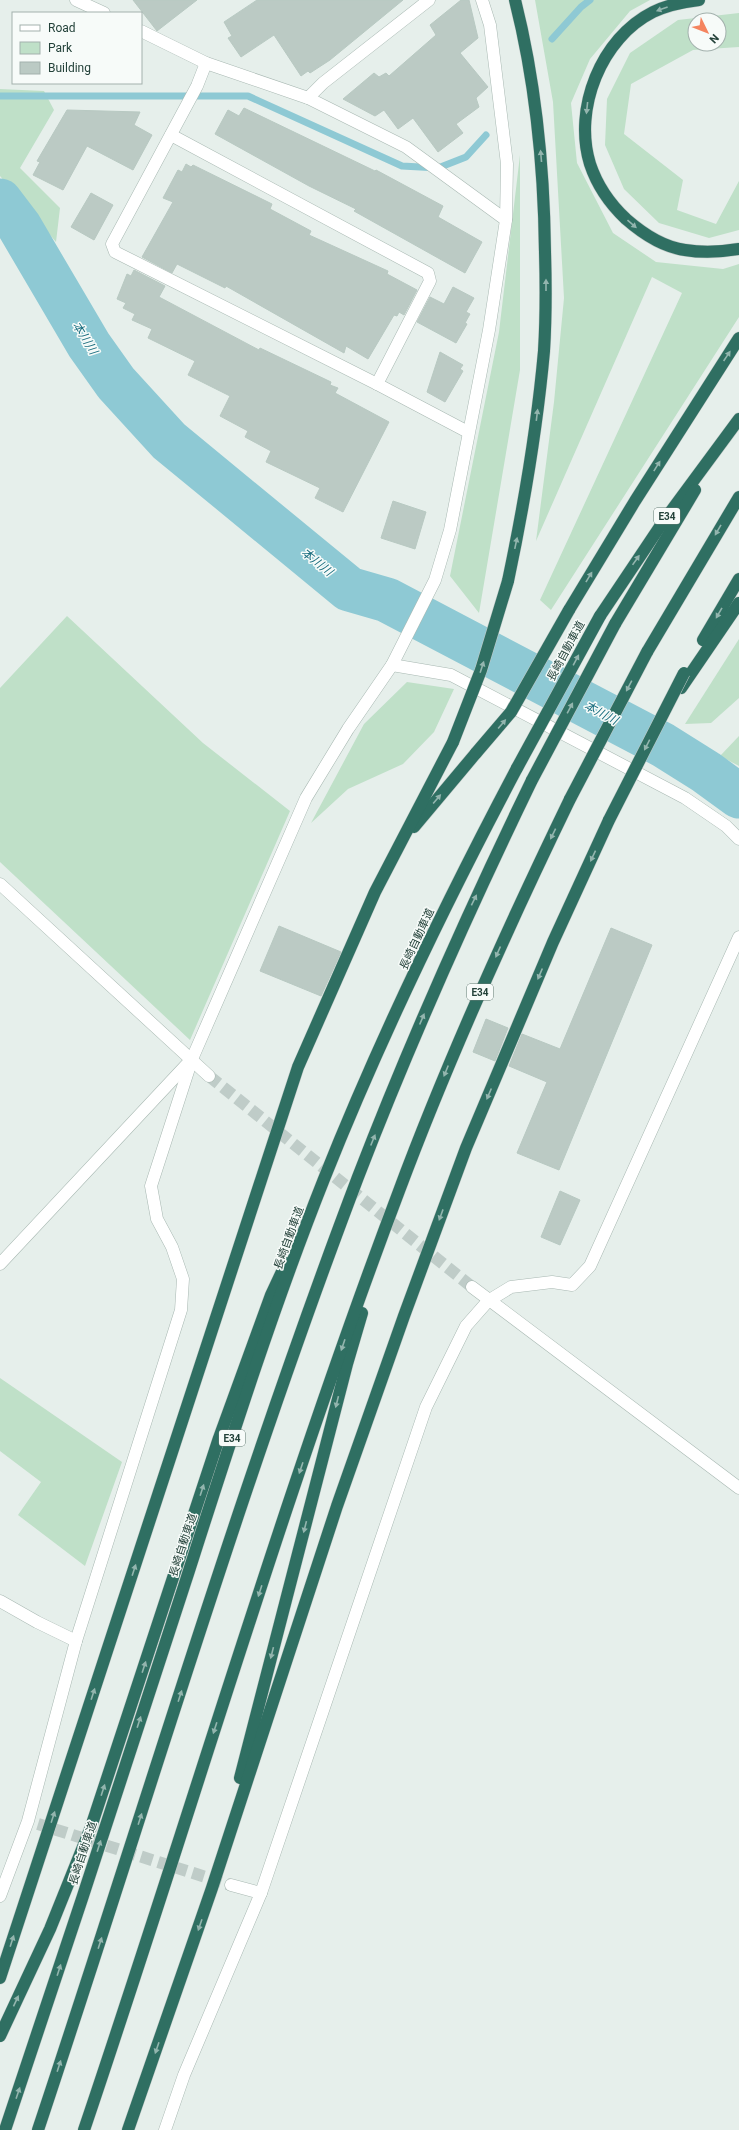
<svg xmlns="http://www.w3.org/2000/svg" width="739" height="2130" viewBox="0 0 739 2130" font-family="Roboto,'Noto Sans JP',sans-serif">
  <style>
    .green { fill: #bfe0c8; fill-rule: evenodd }
    .lines { fill: none; stroke-linecap: round; stroke-linejoin: round }
    .stream { stroke: #8ec9d4; stroke-width: 7 }
    .river { stroke: #8ec9d4; stroke-width: 45 }
    .building { fill: #bbcac4; stroke: #b8c9c2 }
    .minor-tunnel { stroke: #bfccc8; stroke-width: 12; stroke-dasharray: 12 6; stroke-linecap: butt }
    .minor-casing { stroke: #a8b8b2; stroke-width: 13 }
    .highway-casing { stroke: #c2cac8; stroke-width: 13 }
    .minor { stroke: #fff; stroke-width: 12 }
    .highway { stroke: #2f6f62; stroke-width: 12 }
    .highway-bridge-casing { stroke: #c2cac8; stroke-width: 13; stroke-linecap: butt }
    .highway-bridge { stroke: #2f6f62; stroke-width: 12 }
    .oneway { fill: #93b5ae }
    .labels { text-anchor: middle; dominant-baseline: central; stroke-width: 3; stroke-linejoin: round; paint-order: stroke }
    .shield { fill: #f7fbf9; stroke: #637a73; stroke-width: 1 }
    .shield-label { font-size: 10px; font-weight: bold; fill: #24423a }
    .street-label { font-size: 11px; fill: #24423a; stroke: #f7fbf9 }
    .water-label { font-size: 12px; font-style: italic; fill: #1c6f80; stroke: #f7fbf9 }
  </style>
  <rect width="100%" height="100%" fill="#e6efeb"/>
  <g class="green">
    <path d="M535 0H650L630 11 590 59 571 103 577 163 613 233 656 262 723 269 739 264V317L551 610 540 600 682 293 652 277 536 541 554 402 564 298 553 102Z"/>
    <path d="M739 13V47L693 50 631 84 624 134 683 180 677 210 716 224 739 181V230L709 238 659 223 624 189 605 145 607 99 630 53 678 20ZM695 20H719V44H695Z"/>
    <path d="M0 89 44 91 54 110 20 168 60 208 56 242 0 176Z"/>
    <path d="M520 155V370L479 613 450 576 499 332Z"/>
    <path d="M67 616 203 743 290 811 190 1040 0 862V688Z"/>
    <path d="M739 639V698L711 723 685 724Z"/>
    <path d="M407 682 454 689 434 732 403 764 348 789 311 823 364 724Z"/>
    <path d="M739 736V766L720 756Z"/>
    <path d="M0 1378 122 1462 85 1566 18 1515 41 1482 0 1451Z"/>
  </g>
  <g class="lines">
    <g class="stream">
      <path d="M552 39 581 7 590 0"/>
      <path d="M0 96H248L402 166 438 168 466 157 486 135"/>
    </g>
    <path class="river" d="M0 201 19 226 89 345 116 383 169 441 349 589 387 600 663 745 706 772 739 796"/>
  </g>
  <g class="building">
    <path d="M133 0H197L157 31Z"/>
    <path d="M257 0H403L330 60 310 73 308 71 301 76 274 35 241 57 228 38 232 36 224 22Z"/>
    <path d="M461 0H469L478 38 460 53 488 87 476 98 479 107 456 124 463 133 438 152 413 118 398 129 384 110 375 116 343 99 374 73 379 77 386 73 389 76 436 35 430 25Z"/>
    <path d="M244 108 375 171 376 170 443 206 438 217 482 242 465 273 354 211 356 209 309 186 215 134 228 110 239 116Z"/>
    <path d="M67 110 140 112 134 125 152 135 133 170 87 146 63 190 33 175 40 162 37 161Z"/>
    <path d="M186 164 191 167 193 165 272 204 270 209 311 231 309 235 388 271 387 274 417 290 404 315 399 312 397 316 394 315 368 359 346 346 344 353 226 286 225 288 177 264 172 273 142 257 173 202 163 198 178 170 182 172Z"/>
    <path d="M91 193 113 205 94 240 71 227Z"/>
    <path d="M134 270 165 286 159 297 259 350 260 348 331 382 330 385 338 388 335 393 389 422 343 512 315 498 320 488 266 462 271 451 245 437 248 431 220 416 230 396 188 375 195 361 148 338 152 329 132 320 135 314 123 308 126 303 117 299 127 274 131 276Z"/>
    <path d="M453 287 474 298 466 312 470 314 465 323 467 324 456 343 417 322 430 297 444 304Z"/>
    <path d="M440 352 463 365 460 369 463 371 445 402 427 392Z"/>
    <path d="M393 501 426 512 415 549 381 538Z"/>
    <path d="M279 926 341 952 321 996 260 971Z"/>
    <path d="M611 928 652 945 559 1170 517 1153 547 1082 509 1066 522 1034 560 1049Z"/>
    <path d="M486 1019 508 1028 495 1061 473 1052Z"/>
    <path d="M560 1191 580 1200 560 1245 541 1237Z"/>
  </g>
  <g class="lines">
    <g class="minor-tunnel">
      <path d="M209 1076 472 1287"/>
      <path d="M38 1824 231 1885"/>
    </g>
    <defs>
      <g id="minor">
        <path d="M76 0 104 13"/>
        <path d="M482 0 490 25 507 164 506 220"/>
        <path d="M206 63 197 86 112 244 115 252 377 384 468 432"/>
        <path d="M308 98 323 83 429 0"/>
        <path d="M171 135 428 273 430 281 377 384"/>
        <path d="M392 665 451 675 685 798 726 826 739 839"/>
        <path d="M0 884 209 1076"/>
        <path d="M0 1264 190 1061"/>
        <path d="M472 1287 739 1488"/>
        <path d="M0 1601 37 1622 76 1641"/>
        <path d="M231 1885 261 1893"/>
        <path d="M0 1896 28 1821 76 1641 181 1310 183 1279 172 1247 157 1219 151 1186 192 1059 306 798 348 729 392 665 435 580 450 530 489 330 506 220 406 147 308 98 206 63 141 31"/>
        <path d="M165 2130 184 2075 261 1893 426 1407 466 1326 488 1301 511 1287 552 1282 572 1285 590 1266 739 937"/>
      </g>
      <g id="highway">
        <path d="M699 0C683 2 667 5 653 12 601 38 573 109 590 164 597 185 610 204 626 219 642 233 663 247 685 250 703 253 721 252 739 249"/>
        <path d="M508 581C524 505 537 429 544 351 546 318 546 285 545 252 544 166 536 83 515 0"/>
        <path d="M569 610 635 501 739 338"/>
        <path d="M600 616 663 522 739 419"/>
        <path d="M615 624 695 490"/>
        <path d="M703 640 739 579"/>
        <path d="M647 652 739 497"/>
        <path d="M681 688 739 603"/>
        <path d="M414 827 476 753"/>
        <path d="M240 1778 347 1364 362 1313"/>
        <path d="M0 1978 298 1067 375 892 453 742"/>
        <path d="M0 2036 50 1929 91 1827 219 1438 271 1295 286 1263"/>
        <path d="M5 2130C67 1947 126 1764 186 1580 229 1446 272 1310 324 1179 380 1038 446 902 517 768"/>
        <path d="M38 2130C144 1812 239 1490 358 1177 410 1042 469 910 532 780"/>
        <path d="M84 2130C190 1817 282 1500 399 1191 449 1057 508 927 570 799"/>
        <path d="M128 2130 212 1888 337 1506 404 1316 466 1148 553 942 609 820"/>
      </g>
    </defs>
    <use href="#minor" class="minor-casing"/>
    <use href="#highway" class="highway-casing"/>
    <use href="#minor" class="minor"/>
    <use href="#highway" class="highway"/>
    <defs>
      <g id="highway-bridge">
        <path d="M453 742 481 670 508 581"/>
        <path d="M476 753 511 712 569 610"/>
        <path d="M517 768 600 616"/>
        <path d="M532 780 615 624"/>
        <path d="M570 799 647 652"/>
        <path d="M609 820 684 673"/>
      </g>
    </defs>
    <use href="#highway-bridge" class="highway-bridge-casing"/>
    <use href="#highway-bridge" class="highway-bridge"/>
  </g>
  <defs><path id="oneway-solid" d="M-6-.8H1V-3.2L6.5 0L1 3.2V.8H-6Z"/></defs>
  <g class="oneway">
    <use href="#oneway-solid" transform="translate(662 9) rotate(160)"/>
    <use href="#oneway-solid" transform="translate(587 108) rotate(96)"/>
    <use href="#oneway-solid" transform="translate(541 156) rotate(-95)"/>
    <use href="#oneway-solid" transform="translate(632 224) rotate(41)"/>
    <use href="#oneway-solid" transform="translate(546 285) rotate(-90)"/>
    <use href="#oneway-solid" transform="translate(727 356) rotate(-56)"/>
    <use href="#oneway-solid" transform="translate(537 415) rotate(-83)"/>
    <use href="#oneway-solid" transform="translate(657 466) rotate(-58)"/>
    <use href="#oneway-solid" transform="translate(718 530) rotate(120)"/>
    <use href="#oneway-solid" transform="translate(516 543) rotate(-78)"/>
    <use href="#oneway-solid" transform="translate(636 560) rotate(-55)"/>
    <use href="#oneway-solid" transform="translate(589 577) rotate(-59)"/>
    <use href="#oneway-solid" transform="translate(719 613) rotate(120)"/>
    <use href="#oneway-solid" transform="translate(576 660) rotate(-62)"/>
    <use href="#oneway-solid" transform="translate(482 667) rotate(-72)"/>
    <use href="#oneway-solid" transform="translate(629 686) rotate(118)"/>
    <use href="#oneway-solid" transform="translate(570 708) rotate(-62)"/>
    <use href="#oneway-solid" transform="translate(502 724) rotate(-50)"/>
    <use href="#oneway-solid" transform="translate(647 745) rotate(117)"/>
    <use href="#oneway-solid" transform="translate(437 799) rotate(-50)"/>
    <use href="#oneway-solid" transform="translate(553 834) rotate(116)"/>
    <use href="#oneway-solid" transform="translate(593 856) rotate(115)"/>
    <use href="#oneway-solid" transform="translate(474 900) rotate(-64)"/>
    <use href="#oneway-solid" transform="translate(498 952) rotate(114)"/>
    <use href="#oneway-solid" transform="translate(540 974) rotate(113)"/>
    <use href="#oneway-solid" transform="translate(422 1019) rotate(-67)"/>
    <use href="#oneway-solid" transform="translate(446 1071) rotate(112)"/>
    <use href="#oneway-solid" transform="translate(489 1094) rotate(113)"/>
    <use href="#oneway-solid" transform="translate(373 1140) rotate(-68)"/>
    <use href="#oneway-solid" transform="translate(441 1215) rotate(110)"/>
    <use href="#oneway-solid" transform="translate(343 1345) rotate(109)"/>
    <use href="#oneway-solid" transform="translate(337 1402) rotate(104)"/>
    <use href="#oneway-solid" transform="translate(301 1468) rotate(109)"/>
    <use href="#oneway-solid" transform="translate(202 1490) rotate(-72)"/>
    <use href="#oneway-solid" transform="translate(305 1527) rotate(104)"/>
    <use href="#oneway-solid" transform="translate(134 1570) rotate(-72)"/>
    <use href="#oneway-solid" transform="translate(260 1591) rotate(108)"/>
    <use href="#oneway-solid" transform="translate(272 1653) rotate(104)"/>
    <use href="#oneway-solid" transform="translate(144 1667) rotate(-72)"/>
    <use href="#oneway-solid" transform="translate(93 1694) rotate(-72)"/>
    <use href="#oneway-solid" transform="translate(180 1696) rotate(-72)"/>
    <use href="#oneway-solid" transform="translate(139 1722) rotate(-72)"/>
    <use href="#oneway-solid" transform="translate(215 1728) rotate(108)"/>
    <use href="#oneway-solid" transform="translate(103 1790) rotate(-72)"/>
    <use href="#oneway-solid" transform="translate(53 1817) rotate(-72)"/>
    <use href="#oneway-solid" transform="translate(140 1819) rotate(-72)"/>
    <use href="#oneway-solid" transform="translate(99 1846) rotate(-72)"/>
    <use href="#oneway-solid" transform="translate(200 1925) rotate(109)"/>
    <use href="#oneway-solid" transform="translate(12 1941) rotate(-72)"/>
    <use href="#oneway-solid" transform="translate(100 1943) rotate(-72)"/>
    <use href="#oneway-solid" transform="translate(59 1970) rotate(-72)"/>
    <use href="#oneway-solid" transform="translate(16 2001) rotate(-65)"/>
    <use href="#oneway-solid" transform="translate(157 2048) rotate(109)"/>
    <use href="#oneway-solid" transform="translate(59 2066) rotate(-72)"/>
    <use href="#oneway-solid" transform="translate(18 2093) rotate(-71)"/>
  </g>
  <g class="labels">
    <g class="shield">
      <rect x="654" y="508" width="26" height="16" rx="3"/>
      <rect x="467" y="984" width="26" height="16" rx="3"/>
      <rect x="219" y="1430" width="26" height="16" rx="3"/>
    </g>
    <g class="shield-label">
      <text x="667" y="516">E34</text>
      <text x="480" y="992">E34</text>
      <text x="232" y="1438">E34</text>
    </g>
    <g class="street-label">
      <text transform="translate(566 651) rotate(-62)">長崎自動車道</text>
      <text transform="translate(417 939) rotate(-65)">長崎自動車道</text>
      <text transform="translate(289 1238) rotate(-70)">長崎自動車道</text>
      <text transform="translate(183 1545) rotate(-72)">長崎自動車道</text>
      <text transform="translate(83 1853) rotate(-72)">長崎自動車道</text>
    </g>
    <g class="water-label">
      <text transform="translate(85 338) rotate(58)">本川川</text>
      <text transform="translate(317 562) rotate(39)">本川川</text>
      <text transform="translate(601 713) rotate(28)">本川川</text>
    </g>
  </g>
  <rect x="12" y="12" width="130" height="72" fill="#f7fbf9" stroke="#a3b1ad"/>
  <rect x="20" y="25" width="20" height="6" fill="#ffffff" stroke="#a3b1ad"/>
  <text x="48" y="32" font-size="12" fill="#24423a">Road</text>
  <rect x="20" y="42" width="20" height="12" fill="#bfe0c8" stroke="#a3b1ad"/>
  <text x="48" y="52" font-size="12" fill="#24423a">Park</text>
  <rect x="20" y="62" width="20" height="12" fill="#bbcac4" stroke="#a3b1ad"/>
  <text x="48" y="72" font-size="12" fill="#24423a">Building</text>
  <g transform="translate(707 32) rotate(133)"><circle r="19" fill="#f7fbf9" stroke="#a3b1ad"/>
  <path d="M0-3L7 15L0 10L-7 15Z" fill="#f4845f"/>
  <text y="-6" font-size="11" font-weight="bold" text-anchor="middle" fill="#24423a">N</text>
  </g>
</svg>
